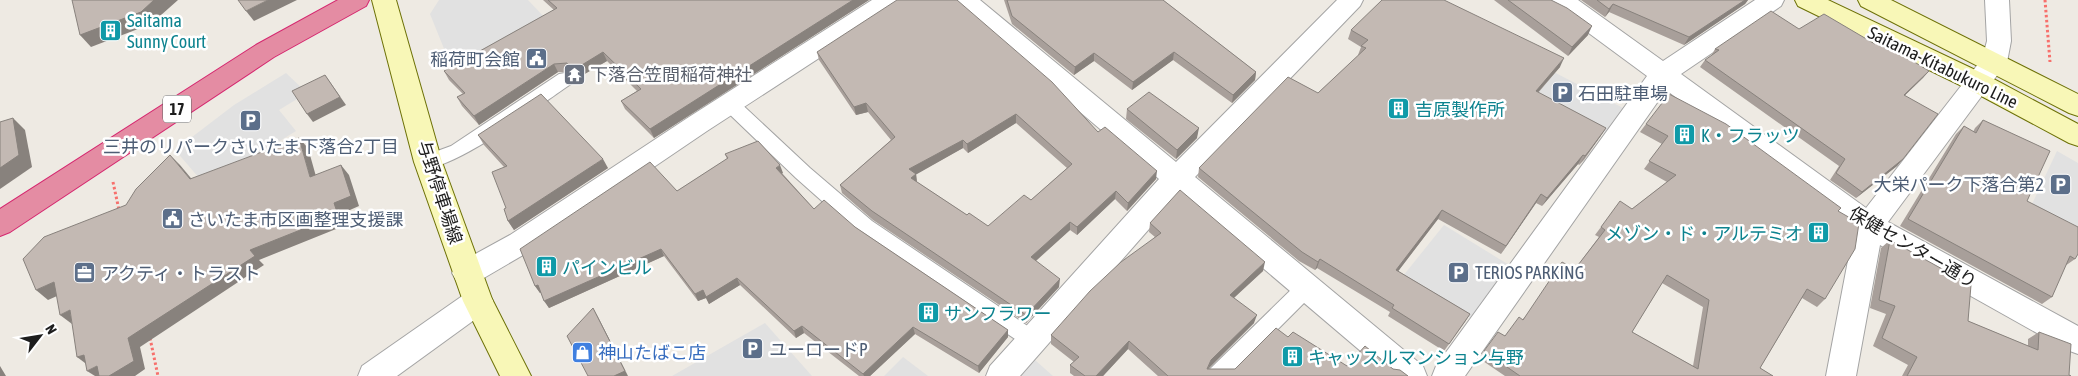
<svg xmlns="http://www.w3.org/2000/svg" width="2078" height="376" viewBox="0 0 2078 376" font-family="'Asap Condensed','Noto Sans JP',sans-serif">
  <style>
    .parking { fill: #e1e1e1 }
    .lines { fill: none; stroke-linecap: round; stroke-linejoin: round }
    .lane-casing { stroke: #a4a4a4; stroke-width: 2 }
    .street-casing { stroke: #a4a4a4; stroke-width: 2 }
    .secondary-casing { stroke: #6d7107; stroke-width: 2 }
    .highway-casing { stroke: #d5276f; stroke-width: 2 }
    .path { stroke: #f7706c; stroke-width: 3; stroke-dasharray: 2.5 2.5; stroke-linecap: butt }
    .lane { fill: #fff; fill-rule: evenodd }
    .street { fill: #fff; fill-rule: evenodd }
    .secondary { fill: #f8f7b7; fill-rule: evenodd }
    .highway { fill: #e48ca3; fill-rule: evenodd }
    .wall { fill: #a89f9a; fill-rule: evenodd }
    .shaded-wall { fill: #88827d }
    .building { fill: #c3b9b3; stroke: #88827d; fill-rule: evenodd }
    .labels { text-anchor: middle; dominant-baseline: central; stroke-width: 5; stroke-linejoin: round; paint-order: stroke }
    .shield { fill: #fff; stroke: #616161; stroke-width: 1 }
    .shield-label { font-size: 16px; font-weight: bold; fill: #1d1d1d }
    .culture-label { font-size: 18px; fill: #0d838f; stroke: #fff; text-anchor: start }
    .service-label { font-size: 18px; fill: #4e5e75; stroke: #fff; text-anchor: start }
    .street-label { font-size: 18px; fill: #1d1d1d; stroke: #fff }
    .worship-label { font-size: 18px; fill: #5b616d; stroke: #fff; text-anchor: start }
    .shop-label { font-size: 18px; fill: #366cbe; stroke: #fff; text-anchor: start }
  </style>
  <rect width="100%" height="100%" fill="#eeeae3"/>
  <g class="parking">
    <path d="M439 0H528L547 20 453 71 430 14Z"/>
    <path d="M1519 54 1625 109 1607 134 1500 78Z"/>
    <path d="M286 73 307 93 279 110 296 131 206 186 175 150 234 105Z"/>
    <path d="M2057 151 2078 163V230L2031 206Z"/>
    <path d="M1444 225 1514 268 1475 321 1403 276Z"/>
    <path d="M765 323 812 376H672Z"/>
    <path d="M903 357 928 376H884Z"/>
    <path d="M1035 360 1053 376H1021Z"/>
  </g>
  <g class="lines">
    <defs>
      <g id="lane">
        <path d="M565 73 571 74 574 79 571 84C545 101 448 176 421 167L419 162 421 157 451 146 559 74Z"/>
        <path d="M729 96 735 98 810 168 872 221 1041 335 1044 341 1041 347 1034 350 1027 347 858 233 796 178 723 108 720 103 723 98Z"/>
        <path d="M1306 280 1313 282 1316 288 1313 294 1231 376H1206L1210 369 1299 282Z"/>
      </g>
      <g id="street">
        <path d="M872 0H902L899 6 707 131 530 251 477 282 467 285 457 282 452 273 457 264 510 235 689 117Z"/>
        <path d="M952 0H980L1176 162 1337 0H1363L1360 6 1195 177 1423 366 1427 376H1390L1178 196 1020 376H986L990 366 1159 179 955 6Z"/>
        <path d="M1549 0H1578L1663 61 1755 0H1784L1781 6 1681 74 1866 208 1982 59 1987 41 1985 0H2009L2011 41 2007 62 1888 222 2078 326V354L2067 350 1880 245 1856 376H1826L1854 229 1666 90 1465 376H1432L1436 366 1647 76 1552 6Z"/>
        <path d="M478 288 488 292 493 301 488 310 397 376H358L362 366 468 292Z"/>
      </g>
      <g id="secondary">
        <path d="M372 0H396L442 162 492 299 531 376H500L463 301 414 162Z"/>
        <path d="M1795 0H1828L1988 76 2078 124V146L2069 143 1970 90 1798 6Z"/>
        <path d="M1858 0H1891L2078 94V116L2069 113 1861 6Z"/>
      </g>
      <path id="highway" d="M338 0H369L366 6 274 57 10 232 0 236V209L256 45Z"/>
    </defs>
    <use href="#lane" class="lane-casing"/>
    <use href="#street" class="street-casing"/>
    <use href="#secondary" class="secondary-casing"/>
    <use href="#highway" class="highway-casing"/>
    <g class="path">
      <path d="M2045 0 2050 62"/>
      <path d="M113 182 119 210"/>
      <path d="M150 338 158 376"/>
    </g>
    <use href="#lane" class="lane"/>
    <use href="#street" class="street"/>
    <use href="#secondary" class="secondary"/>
    <use href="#highway" class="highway"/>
  </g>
  <g class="wall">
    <path d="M543 0H869L654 138 625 109 621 101 637 91 607 61 576 79 571 72H558L479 125 462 106 457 97 463 94 449 80 444 71 554 10Z"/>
    <path d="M1004 0H1163L1256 72 1255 80 1232 103 1173 60 1132 90 1094 61 1074 75 1012 24Z"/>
    <path d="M1494 0H1551L1588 35 1568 56Z"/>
    <path d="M1581 0H1748L1745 4 1684 45 1609 12 1605 17Z"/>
    <path d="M1799 29 1875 44 1929 71 1905 95 1903 159 1897 166 1856 198 1830 180 1839 166 1700 67 1705 60 1711 56 1715 49Z"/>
    <path d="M1351 30 1560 67 1538 93 1606 128 1600 137 1584 160 1579 165 1578 164 1542 206 1536 203 1501 254 1438 219 1398 271 1470 314 1465 322 1444 351 1388 316 1390 312 1317 268 1315 270 1299 261 1198 177 1199 168 1318 93 1359 55H1358L1361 47 1348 39Z"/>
    <path d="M817 52 1098 132 1156 179 1127 211 1115 199 1077 235 1070 230 1036 261 1059 287 1026 323 873 220 842 193 840 185 891 140 868 112 856 115 819 60ZM1016 123 1067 168 1031 200 988 226 967 215 917 182 916 174 963 148 968 153Z"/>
    <path d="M1127 109 1197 138 1176 159 1126 119Z"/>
    <path d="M1983 120 2027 201 2075 259 2065 266 2052 297 2042 304 1900 226 1956 134 1964 126 1973 132 1975 128Z"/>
    <path d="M1646 124 1841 208 1838 211 1825 299 1817 307 1802 298 1760 368 1773 376H1505L1480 359 1484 351 1505 336 1575 269 1599 237 1595 235 1601 227 1632 209 1667 182 1644 169 1662 144 1640 132ZM1662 283 1703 307 1693 366 1632 332Z"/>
    <path d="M478 135 608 168 514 230 508 221 506 208 504 167 484 145Z"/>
    <path d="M725 154 783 173H782L814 209 855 227 1008 330V337L979 373 915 334 870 376H859L804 333 796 338 740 285 709 304 706 298 698 301 664 256 549 308 541 293H540L535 286 677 191 727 159Z"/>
    <path d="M1150 223 1263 271 1234 298 1254 323 1208 369H1235L1288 337 1347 366 1393 369 1408 376H1158L1128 349 1103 376H1074L1070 373V365L1074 362 1051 344V335L1155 237 1149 232Z"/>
    <path d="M1890 240 1968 321 2028 346V339L2039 332 2069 375 2071 376H1902L1908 365 1873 346 1886 314 1870 308 1881 248Z"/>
  </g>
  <g class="shaded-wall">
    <path d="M154 0H178L151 24 91 47 80 35Z"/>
    <path d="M268 0H297L254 21 246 11Z"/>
    <path d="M853 0H869L654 138 650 129Z"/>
    <path d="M1745 0H1748L1745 4 1684 45 1689 37Z"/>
    <path d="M1613 4 1609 12 1605 17 1609 9Z"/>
    <path d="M1592 26 1588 35 1568 56 1572 47Z"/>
    <path d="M603 52 607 61 576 79 572 71Z"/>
    <path d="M1174 52 1173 60 1132 90 1133 82Z"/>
    <path d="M1094 53V61L1074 75 1075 67Z"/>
    <path d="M1564 58 1560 67 1531 100 1536 91Z"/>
    <path d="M554 64 558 72 479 125 474 116Z"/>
    <path d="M1929 71 1923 78 1898 102 1904 95Z"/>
    <path d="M1256 72 1255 80 1232 103 1233 95Z"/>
    <path d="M325 75 346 105 313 122 307 114Z"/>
    <path d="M866 103 868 112 856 115 854 107Z"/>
    <path d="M1016 114V123L968 153 967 144Z"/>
    <path d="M13 118 25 130 32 167 0 189V168Z"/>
    <path d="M1199 128 1197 138 1176 159 1177 150Z"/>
    <path d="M1606 128 1600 137 1579 165 1585 156Z"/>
    <path d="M299 138 308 148 319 187 310 177Z"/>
    <path d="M963 140V148L910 178 909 169Z"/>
    <path d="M170 155 180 165 200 189 190 179Z"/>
    <path d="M1583 155 1578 164 1542 206 1547 198Z"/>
    <path d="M603 159 608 168 514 230 508 221Z"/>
    <path d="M1903 159 1897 166 1856 198 1862 192Z"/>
    <path d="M341 165 349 175 359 206 343 213 346 225 259 260 264 265 140 347 145 369 135 376H109L128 338 250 250 334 203Z"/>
    <path d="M780 165 783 173 779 175 776 168Z"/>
    <path d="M1157 171 1156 179 1127 211 1128 203Z"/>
    <path d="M916 174 917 183 911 178Z"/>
    <path d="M1116 191 1115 199 1077 235V227Z"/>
    <path d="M1541 194 1536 203 1501 254 1506 246Z"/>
    <path d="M1442 210 1438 219 1393 278 1396 270Z"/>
    <path d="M1070 222V230L1031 265V257Z"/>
    <path d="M661 249 664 256 549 308 544 301Z"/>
    <path d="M1320 259 1317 268 1315 270 1318 262Z"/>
    <path d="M1265 262 1263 271 1227 304 1230 295Z"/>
    <path d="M737 278 740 285 709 304 706 298 698 301 695 294 703 290Z"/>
    <path d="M1060 279 1059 287 1026 323V315Z"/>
    <path d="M54 282 66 292 48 300 36 290Z"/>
    <path d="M538 285 542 292 540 293 535 286Z"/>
    <path d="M593 308 598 317 628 376H614Z"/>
    <path d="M70 310 72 324 60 315Z"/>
    <path d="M1257 315 1254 323 1209 368 1205 376 1211 360Z"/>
    <path d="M802 326 804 333 796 338 794 331Z"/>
    <path d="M913 327 915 334 870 376H864L863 374Z"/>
    <path d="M1008 330V337L979 373 978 366Z"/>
    <path d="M1129 341 1128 349 1103 376H1096Z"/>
    <path d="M84 355 89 366 77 357Z"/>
    <path d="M0 366 6 376H0Z"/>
    <path d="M97 366 106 376H95L87 371Z"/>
  </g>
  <g class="building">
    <path d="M72 0H154L141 12 80 35Z"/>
    <path d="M238 0H268L246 11Z"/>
    <path d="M548 0H853L650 129 621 101 641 89 603 52 572 71 567 63 554 64 474 116 457 97 465 93 444 71 557 8Z"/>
    <path d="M897 0H957L1052 82 1098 132 1105 127 1157 171 1128 203 1116 191 1077 227 1070 222 1031 257 1060 279 1026 315 872 211 840 185 895 137 866 103 854 107 817 52ZM1016 114 1072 164 1031 200 1024 195 988 226 969 213 967 215 911 178 916 174 909 169 963 140 967 144Z"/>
    <path d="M1007 0H1163L1256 72 1233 95 1174 52 1133 82 1094 53 1075 67 1012 16Z"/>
    <path d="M1382 0H1444L1564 58 1536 91 1606 128 1589 151 1585 156 1583 155 1547 198 1541 194 1506 246 1442 210 1396 270 1470 314 1449 344 1392 308 1394 305 1320 259 1318 262 1302 252 1199 168 1288 77 1318 93 1366 48 1361 46 1368 40 1351 30Z"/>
    <path d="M1508 0H1551L1567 8 1592 26 1572 47Z"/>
    <path d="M1597 0H1745L1689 37 1613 4 1609 9Z"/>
    <path d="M1771 11 1799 29 1824 14 1875 44 1879 40 1929 71 1904 95 1938 114 1903 159 1862 192 1836 173 1845 159 1705 60 1719 50 1715 49Z"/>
    <path d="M325 75 340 97 307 114 292 91Z"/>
    <path d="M1149 92 1199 128 1177 150 1127 109Z"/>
    <path d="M541 94 603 159 508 221 504 209 506 208 492 172 507 166 478 135Z"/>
    <path d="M1669 94 1726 124 1841 208 1838 211 1859 223 1855 249 1825 299 1807 289 1760 368 1773 376H1520L1484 351 1498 332 1505 336 1519 317 1523 320 1562 262 1575 269 1605 230 1601 227 1620 201 1632 209 1676 175 1649 161 1668 136 1646 124ZM1667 275 1709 300 1698 369 1632 332Z"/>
    <path d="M13 118 19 155 0 168V122Z"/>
    <path d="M1983 120 2050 151 2027 201 2078 227V254L2075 259 2070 256 2052 297 1908 219 1964 126 1976 133Z"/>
    <path d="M299 138 310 177 341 165 351 196 334 203 338 215 250 250 255 256 128 338 134 361 109 376H99L97 366 87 371 84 355 77 357 70 310 60 315 54 282 36 290 23 259 44 237 126 205 136 189 170 155 190 179Z"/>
    <path d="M758 141 780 165 776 168 814 209 824 200 855 227 1008 330 978 366 913 327 863 374 802 326 794 331 737 278 706 297 703 290 695 294 661 249 544 301 538 285 535 286 520 249 650 162 677 191 728 158 725 154Z"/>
    <path d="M1180 190 1265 262 1230 295 1257 315 1211 360 1207 369H1235L1276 328 1288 337 1293 332 1347 366 1365 346 1393 369 1400 370 1408 376H1168L1129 341 1096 376H1085L1070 365 1079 357 1051 335 1090 291 1121 262 1161 233 1150 223Z"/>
    <path d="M1890 240 1971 285 1968 321 2038 350 2039 332 2071 344 2069 375 2071 376H1907L1917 357 1882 338 1895 306 1879 300Z"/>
    <path d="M593 308 625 371 614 376H588L567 336Z"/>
  </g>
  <defs>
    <symbol id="building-square" viewBox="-11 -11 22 22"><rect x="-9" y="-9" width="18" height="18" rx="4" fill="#0f9aa8" stroke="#fff"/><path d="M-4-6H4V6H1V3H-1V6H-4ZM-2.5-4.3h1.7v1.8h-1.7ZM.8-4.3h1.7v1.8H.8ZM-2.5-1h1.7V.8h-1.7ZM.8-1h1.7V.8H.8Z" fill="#fff"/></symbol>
    <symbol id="civic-square" viewBox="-11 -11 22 22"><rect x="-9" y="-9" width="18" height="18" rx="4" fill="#5c6f8a" stroke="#fff"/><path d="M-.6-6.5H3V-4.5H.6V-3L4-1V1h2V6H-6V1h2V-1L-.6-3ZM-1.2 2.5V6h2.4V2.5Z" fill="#fff"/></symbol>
    <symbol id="temple-square" viewBox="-11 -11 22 22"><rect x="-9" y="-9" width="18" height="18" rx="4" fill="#6b7280" stroke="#fff"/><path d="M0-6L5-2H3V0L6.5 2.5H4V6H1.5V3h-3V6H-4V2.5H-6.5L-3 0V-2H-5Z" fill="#fff"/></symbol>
    <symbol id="parking-square" viewBox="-11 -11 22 22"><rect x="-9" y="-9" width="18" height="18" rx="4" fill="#5c6f8a" stroke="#fff"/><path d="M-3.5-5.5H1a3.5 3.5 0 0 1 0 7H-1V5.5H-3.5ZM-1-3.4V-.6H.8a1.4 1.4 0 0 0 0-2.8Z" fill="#fff"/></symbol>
    <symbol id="office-square" viewBox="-11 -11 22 22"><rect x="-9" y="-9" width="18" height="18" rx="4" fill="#5c6f8a" stroke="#fff"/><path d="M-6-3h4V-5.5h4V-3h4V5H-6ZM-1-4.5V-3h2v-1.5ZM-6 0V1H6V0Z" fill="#fff"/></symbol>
    <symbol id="shop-square" viewBox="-11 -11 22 22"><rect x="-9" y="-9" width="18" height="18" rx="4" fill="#3f7fe0" stroke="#fff"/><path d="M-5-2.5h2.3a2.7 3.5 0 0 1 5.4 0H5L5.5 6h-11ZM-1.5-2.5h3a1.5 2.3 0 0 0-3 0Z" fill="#fff"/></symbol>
  </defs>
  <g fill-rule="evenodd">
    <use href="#building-square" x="98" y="18" width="25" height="25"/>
    <use href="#civic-square" x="524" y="46" width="25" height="25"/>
    <use href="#temple-square" x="562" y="62" width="25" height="25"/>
    <use href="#parking-square" x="1550" y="80" width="25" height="25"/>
    <use href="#building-square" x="1386" y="96" width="25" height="25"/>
    <use href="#parking-square" x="238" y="108" width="25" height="25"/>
    <use href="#building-square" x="1672" y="122" width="25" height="25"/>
    <use href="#parking-square" x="2048" y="172" width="25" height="25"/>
    <use href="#civic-square" x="160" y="206" width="25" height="25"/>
    <use href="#building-square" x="1806" y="220" width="25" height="25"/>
    <use href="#building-square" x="534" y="254" width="25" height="25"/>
    <use href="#parking-square" x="1446" y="260" width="25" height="25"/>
    <use href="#office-square" x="72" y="260" width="25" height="25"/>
    <use href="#building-square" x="916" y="300" width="25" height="25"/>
    <use href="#parking-square" x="740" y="336" width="25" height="25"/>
    <use href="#shop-square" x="570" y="340" width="25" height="25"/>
    <use href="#building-square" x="1280" y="344" width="25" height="25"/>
  </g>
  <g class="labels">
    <rect class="shield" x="163" y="95.5" width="28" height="27" rx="4"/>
    <g class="shield-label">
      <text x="177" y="109">17</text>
    </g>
    <g class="culture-label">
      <text x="127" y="20">Saitama<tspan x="127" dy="21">Sunny Court</tspan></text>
      <text x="1415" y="109">吉原製作所</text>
      <text x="1701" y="135">K・フラッツ</text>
      <text x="1803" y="233" text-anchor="end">メゾン・ド・アルテミオ</text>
      <text x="562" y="267">パインビル</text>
      <text x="944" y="313">サンフラワー</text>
      <text x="1308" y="357">キャッスルマンション与野</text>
    </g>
    <g class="service-label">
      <text x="520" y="59" text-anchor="end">稲荷町会館</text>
      <text x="1578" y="93">石田駐車場</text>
      <text x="251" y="146" text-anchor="middle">三井のリパークさいたま下落合2丁目</text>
      <text x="2044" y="184" text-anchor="end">大栄パーク下落合第2</text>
      <text x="188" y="219">さいたま市区画整理支援課</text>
      <text x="1475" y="272">TERIOS PARKING</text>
      <text x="101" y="273">アクティ・トラスト</text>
      <text x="769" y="349">ユーロードP</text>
    </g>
    <g class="street-label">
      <text transform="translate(1943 67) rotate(26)">Saitama-Kitabukuro Line</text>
      <text transform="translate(440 192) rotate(72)">与野停車場線</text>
      <text transform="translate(1913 247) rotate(30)">保健センター通り</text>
    </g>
    <g class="worship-label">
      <text x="590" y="74">下落合笠間稲荷神社</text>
    </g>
    <g class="shop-label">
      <text x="598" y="352">神山たばこ店</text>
    </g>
  </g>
  <g transform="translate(40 336) rotate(59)" stroke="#ffffff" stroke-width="4" paint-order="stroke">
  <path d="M0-4L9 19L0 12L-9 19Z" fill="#1d1d1d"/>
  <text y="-8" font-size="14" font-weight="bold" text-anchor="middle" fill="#1d1d1d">N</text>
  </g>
</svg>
